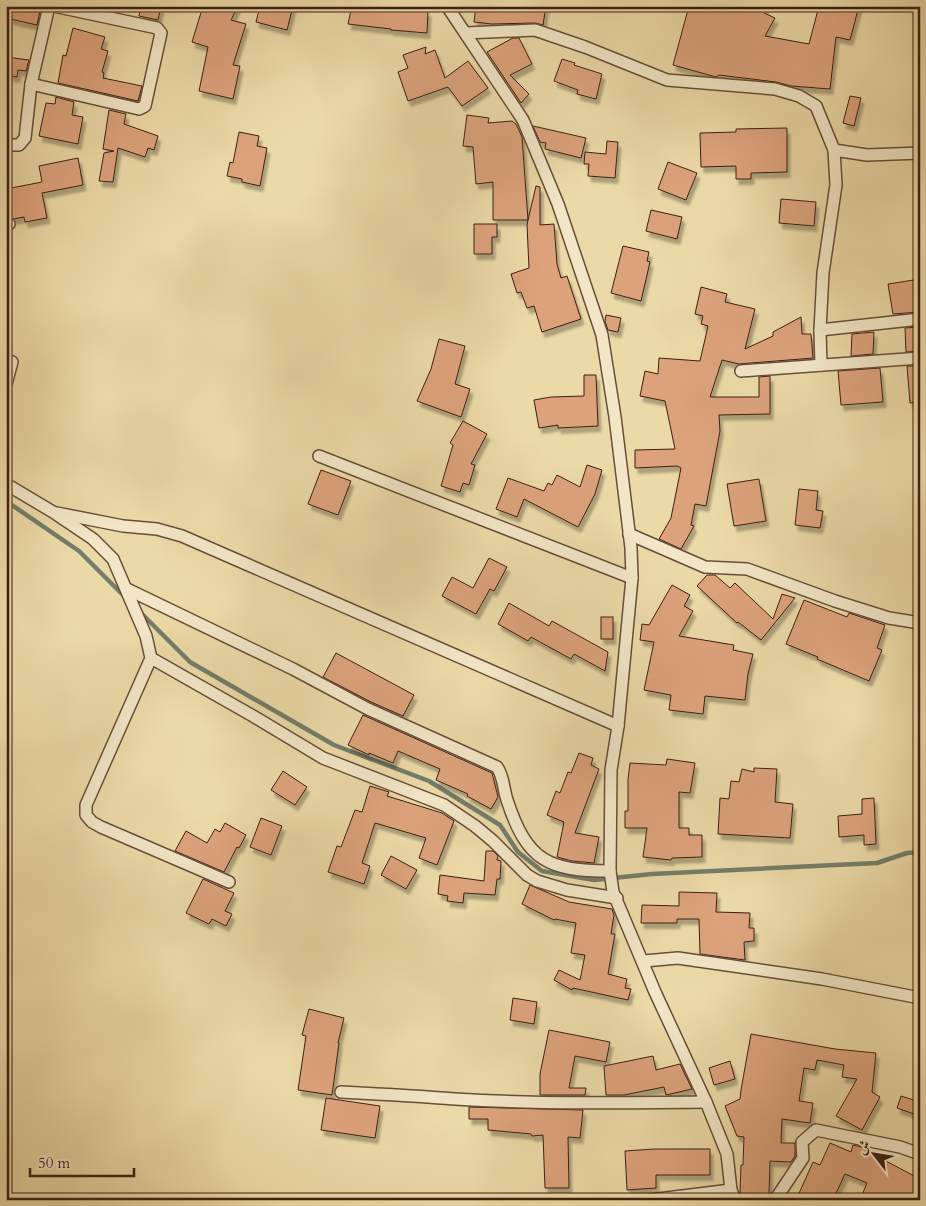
<svg xmlns="http://www.w3.org/2000/svg" width="926" height="1206" viewBox="0 0 926 1206" font-family="Cardo,Amiri,serif">
  <style>
    .lines { fill: none; stroke-linecap: round; stroke-linejoin: round }
    .stream { stroke: #737d69; stroke-width: 4.5 }
    .building { fill: #dca27b; stroke: #3b1f14; filter: url(#shadow) }
    .minor-casing { stroke: #674e39; stroke-width: 14 }
    .minor { stroke: #f2e6c6; stroke-width: 11 }
  </style>
  <defs>
    <filter id="shadow"><feDropShadow dx="3" dy="5.5" stdDeviation="1" flood-color="#0004"/></filter>
  </defs>
  <rect width="100%" height="100%" fill="#ebd9a7"/>
  <filter id="stains"><feTurbulence type="fractalNoise" baseFrequency=".004" numOctaves="4"/><feColorMatrix values="0 0 0 0 .2 0 0 0 0 .09 0 0 0 0 .02 0 0 0 .5 -.17"/></filter>
  <radialGradient id="worn" r=".72"><stop offset=".6" stop-color="#630" stop-opacity="0"/><stop offset="1" stop-color="#630" stop-opacity=".3"/></radialGradient>
  <g class="lines">
    <g class="stream">
      <path d="M6 501 79 551 125 597"/>
      <path d="M139 611 190 662 334 745 429 781 500 825 518 852 542 871 594 880 652 874 877 863 907 853 920 852"/>
    </g>
  </g>
  <g class="building">
    <path d="M6 6H41L37 25 6 18Z"/>
    <path d="M141 6H161L158 20 139 16Z"/>
    <path d="M203 6H238L231 20 246 24 233 65 240 66 233 99 199 91 208 47 192 42Z"/>
    <path d="M260 6H293L287 30 256 22Z"/>
    <path d="M360 6H419V10L428 11 427 33 391 30V29L348 24 351 10 360 11Z"/>
    <path d="M476 6H546L543 25 535 23 492 24 474 22Z"/>
    <path d="M689 6H766L764 13 775 18 765 36 809 44 819 6H859L850 40 836 37 830 89 791 86 776 82 719 75 716 77 673 65Z"/>
    <path d="M73 28 105 37 101 49 108 51 102 72 104 73 103 78 142 86 138 101 58 83 63 55 66 56Z"/>
    <path d="M513 38H519L532 64 510 75 529 94 521 103 487 52Z"/>
    <path d="M426 47 425 54 435 50 445 78 468 61 488 88 462 106 448 87 408 101 398 72 408 68 403 55Z"/>
    <path d="M6 57 29 60 26 71 18 70 17 77 6 75Z"/>
    <path d="M562 59 575 63 574 65 602 74 596 99 577 94 578 90 554 81Z"/>
    <path d="M850 96 861 98 854 126 843 123Z"/>
    <path d="M56 97 74 102 72 115 83 117 78 144 39 136 46 103 55 104Z"/>
    <path d="M109 110 126 114 124 124 158 136 154 150 148 148 145 157 118 148 113 182 99 181 104 153 114 151 103 149Z"/>
    <path d="M467 115 489 118 488 123 512 121 516 124 522 137 528 220 536 186 540 187V225L554 224 557 264 561 278 567 276 581 319 542 332 534 306 527 308 521 292 517 293 511 274 529 268 527 225 528 220H493V182L476 184 473 147 463 146Z"/>
    <path d="M533 126 586 138 581 158 545 149 546 143 540 142Z"/>
    <path d="M787 128V172L751 173V179H736V166L701 167 700 133 736 132V129Z"/>
    <path d="M239 132 259 136 257 146 267 148 260 186 242 182V179L227 176 230 162 233 163Z"/>
    <path d="M607 141 618 142 615 178 588 176 589 164H584L585 152 606 154Z"/>
    <path d="M78 158 83 185 42 193 47 218 25 222 24 217 14 219 10 217 6 189 42 182 39 166Z"/>
    <path d="M668 162 697 173 686 200 658 189Z"/>
    <path d="M781 199 816 202 814 226 779 223Z"/>
    <path d="M651 210 682 217 677 239 646 231Z"/>
    <path d="M474 224H497V237H492V254H474Z"/>
    <path d="M623 246 649 252 647 261 650 262 641 301 611 293Z"/>
    <path d="M920 279V312L893 314 888 284Z"/>
    <path d="M701 287 727 294 725 302 755 309 745 349 773 336V332L801 317 802 334H811L813 358 739 364 722 360 710 397H759V377L770 376V414L719 415 720 431 706 506 695 504 691 525 694 526 681 549 659 539 671 518 681 468 677 466 635 468V450L675 449 665 401 640 396 645 371 658 374 659 358 700 361 708 326 701 324 703 316 695 314Z"/>
    <path d="M606 315 621 318 618 332 608 330 605 321Z"/>
    <path d="M920 327V351L906 352 905 328Z"/>
    <path d="M874 332 873 354 851 356 852 334Z"/>
    <path d="M439 339 465 346 455 384 470 389 461 417 417 401 431 369Z"/>
    <path d="M907 366H920V402L910 403Z"/>
    <path d="M880 368 883 402 841 405 838 371Z"/>
    <path d="M584 375H596L598 426 558 428V425L539 428 534 400 551 397 584 396Z"/>
    <path d="M463 421 487 434 471 464 475 465 469 485 463 483 460 492 441 486 453 445 450 443Z"/>
    <path d="M587 465 602 470 595 494 578 527 524 499 517 517 496 509 508 478 544 491 548 483 552 485 557 475 580 487Z"/>
    <path d="M321 470 351 481 338 515 308 504Z"/>
    <path d="M759 479 766 521 734 526 727 484Z"/>
    <path d="M799 489 818 491 816 510 823 511 820 528 795 525Z"/>
    <path d="M489 558 507 567 494 591 490 589 476 614 442 596 452 577 473 588Z"/>
    <path d="M707 575H715L730 588 735 583 773 619 782 594 795 598 761 640 738 622 737 623 697 586Z"/>
    <path d="M672 585 690 595 684 606 693 611 679 636 734 645 733 650 753 654 748 674 745 700 705 696 703 714 669 710 671 695 644 690 654 642 640 640 642 624 649 625Z"/>
    <path d="M804 600 847 617 849 613 885 625 877 648 882 650 869 681 817 659 818 657 786 644Z"/>
    <path d="M509 603 549 626 552 621 608 652 605 671 574 654 571 659 531 637 528 641 498 624Z"/>
    <rect x="601" y="617" width="12" height="22"/>
    <path d="M336 653 414 695 403 716 371 702 323 677Z"/>
    <path d="M363 715 492 773 498 797 491 809 467 796 468 794 436 780 440 769 398 751 393 763 369 753V755L348 745Z"/>
    <path d="M579 753 593 758 591 765 599 769 575 833 599 837 594 863 572 861 557 857 564 822 547 815 556 791 560 793 568 772 571 773Z"/>
    <path d="M667 759 695 763 690 793 679 792V828H689V835H702V857L672 858 671 860 643 857 647 828H625V811H628V779L630 763 666 765Z"/>
    <path d="M754 768 777 769 775 802 793 804 790 838 718 834 720 798 729 799 731 781 739 782 742 769 754 772Z"/>
    <path d="M283 771 307 787 295 805 271 790Z"/>
    <path d="M370 786 389 792 387 796 442 813 454 821 437 865 419 858 426 838 375 823 362 863 370 866 364 884 328 872 337 846 341 847 355 810 362 812Z"/>
    <path d="M874 798 876 844 864 845V835L839 837 838 816 862 814V799Z"/>
    <path d="M261 818 282 826 271 855 250 847Z"/>
    <path d="M225 823 246 835 239 848 237 847 224 872 175 851 186 831 207 843 215 829 220 832Z"/>
    <path d="M486 851H493L498 856 497 860 501 861 500 879H497L495 895 464 893 463 903 447 901 448 896 438 894 440 875 484 881Z"/>
    <path d="M391 856 417 870 406 889 381 875Z"/>
    <path d="M203 879 234 893 225 911 232 914 226 926 212 919 209 924 186 913Z"/>
    <path d="M530 885 569 902 612 909 614 915 611 934H615L608 974 627 979 625 988 631 989 628 1000 573 988 572 990 554 980 559 970 580 980 585 955 571 953 576 923 555 919 554 920 522 904Z"/>
    <path d="M679 892 717 893 716 912 750 913 749 928H754V941L744 942 745 960 700 954 699 919H677V923H641L642 905 679 906Z"/>
    <path d="M513 998 537 1002 534 1024 510 1020Z"/>
    <path d="M309 1009 344 1018 338 1043H339L332 1095 298 1090 306 1036 302 1035Z"/>
    <path d="M549 1030 610 1042 606 1062 575 1056 569 1088H586L585 1095H540V1074Z"/>
    <path d="M751 1034 835 1049 876 1053 872 1092 880 1097 862 1130 836 1116 857 1079 842 1077 844 1065 817 1060 815 1070 804 1068 799 1101 813 1103 810 1123 782 1119 781 1143H795V1156L791 1162 770 1161 769 1195H761V1200H742L740 1192 741 1165H743L744 1137 737 1136 725 1106 740 1099 741 1090Z"/>
    <path d="M653 1056 656 1070 680 1064 692 1089 666 1095 664 1087 624 1095H606L604 1066Z"/>
    <path d="M730 1061 735 1079 714 1085 709 1068Z"/>
    <path d="M901 1096 920 1102V1116L897 1108Z"/>
    <path d="M326 1098 380 1106 375 1138 321 1130Z"/>
    <path d="M469 1107 583 1110 580 1138 568 1137 569 1188H545L543 1135 532 1136 531 1134 488 1130V1119H469Z"/>
    <path d="M830 1143 851 1152 853 1145 866 1148 865 1150 920 1179V1200H860L867 1183 845 1174 833 1200H796L813 1162 820 1165Z"/>
    <path d="M710 1149V1175H656V1188L627 1190 625 1151 654 1149Z"/>
  </g>
  <g class="lines">
    <defs>
      <g id="minor">
        <path d="M447 6 523 120 558 204 602 335 615 417 631 548 632 578 618 726 611 770 610 871 613 892 655 992 706 1102 727 1154 731 1190 735 1200"/>
        <path d="M466 33 535 30 585 47 667 80 775 89 799 96 816 106 834 150 867 155 920 153"/>
        <path d="M31 84 139 109 145 106 161 33 157 28 54 6"/>
        <path d="M6 145H19L25 138 31 84 49 6"/>
        <path d="M6 224H9"/>
        <path d="M820 330 920 319"/>
        <path d="M6 360 12 362 6 384"/>
        <path d="M821 365 820 330 823 273 836 185 834 150"/>
        <path d="M741 371 920 358"/>
        <path d="M319 456 632 578"/>
        <path d="M6 484 53 512 93 539 113 559 146 636 151 658 253 716 323 758 444 805 475 826 493 841 527 875 537 881 567 890 617 898"/>
        <path d="M57 513 123 526 157 529 182 536 618 726"/>
        <path d="M629 534 705 567 747 569 835 601 889 618 920 623"/>
        <path d="M127 589 293 669 368 709 497 767C504 777 503 788 507 800 527 861 548 871 610 871"/>
        <path d="M151 658 86 805V815L92 822 101 827 229 882"/>
        <path d="M644 961 678 958 822 979 920 998"/>
        <path d="M341 1092C379 1094 417 1096 455 1099 538 1104 622 1103 706 1102"/>
        <path d="M650 1200 731 1190"/>
        <path d="M775 1200 803 1158 802 1142 816 1130 900 1147 920 1154"/>
      </g>
    </defs>
    <use href="#minor" class="minor-casing"/>
    <use href="#minor" class="minor"/>
  </g>
  <rect width="926" height="1206" fill="none" stroke="#ebd9a7" stroke-width="25"/>
  <rect x="8" y="8" width="911" height="1191" fill="none" stroke="#3b1f14" stroke-width="2.5"/>
  <rect x="12" y="12" width="901" height="1181" fill="none" stroke="#3b1f14"/>
  <g transform="translate(874 1154) rotate(301)" stroke="#f2e6c6" stroke-width="4" paint-order="stroke">
  <path d="M0-4L9 19L0 12L-9 19Z" fill="#3b1f14"/>
  <text y="-8" font-size="14" font-weight="bold" text-anchor="middle" fill="#3b1f14">ش</text>
  </g>
  <path d="M30 1168v8h104v-8" fill="none" stroke="#3b1f14" stroke-width="2.5"/>
  <text x="38" y="1168" font-size="15" fill="#3b1f14" stroke="#f2e6c6" stroke-width="4" paint-order="stroke">50 m</text>
  <rect width="100%" height="100%" filter="url(#stains)"/>
  <rect width="100%" height="100%" fill="url(#worn)"/>
</svg>
